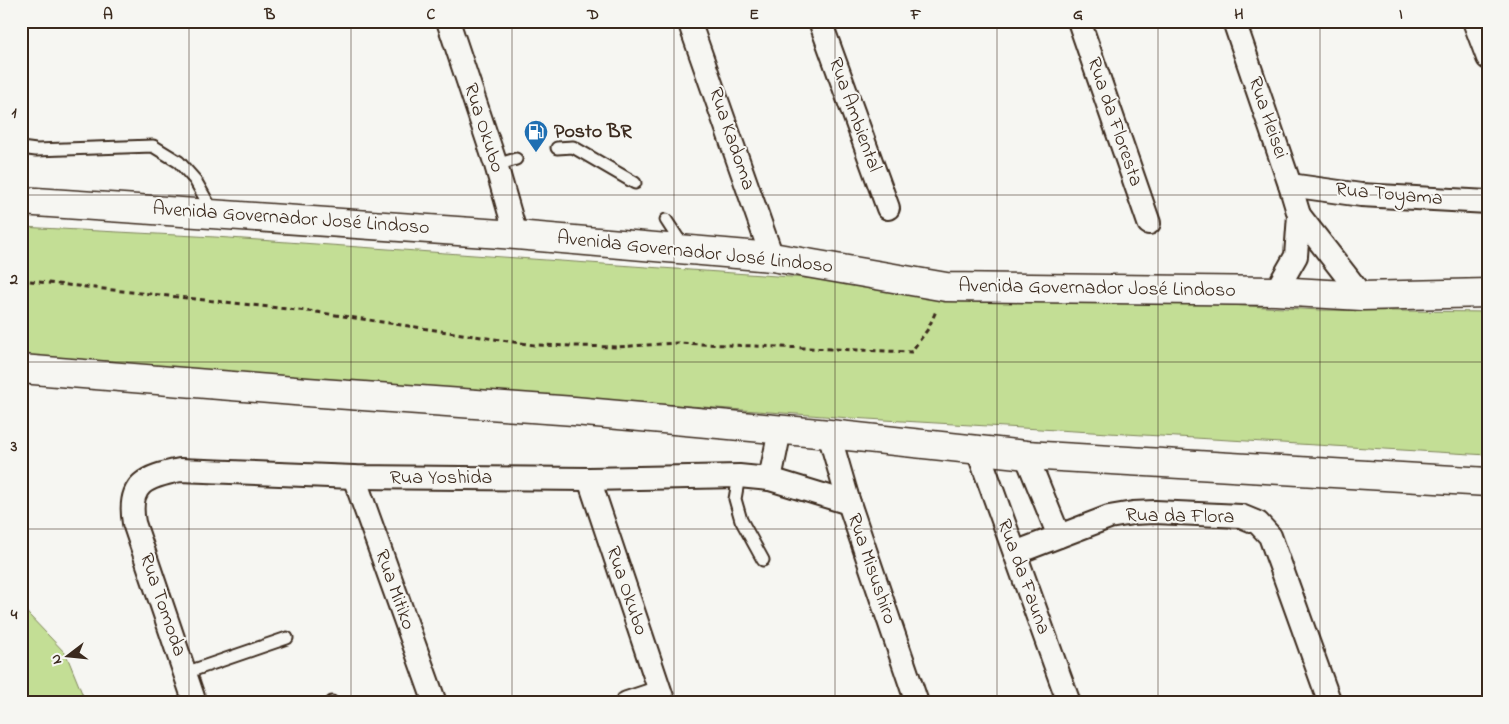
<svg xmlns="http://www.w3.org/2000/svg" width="1509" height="724" viewBox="0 0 1509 724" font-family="'Indie Flower',sans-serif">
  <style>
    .green { fill: #c3de95; stroke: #7f845a }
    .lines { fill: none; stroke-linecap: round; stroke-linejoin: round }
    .lane-casing { stroke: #3b2a1e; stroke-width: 15 }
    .street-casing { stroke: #3b2a1e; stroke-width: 26 }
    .secondary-casing { stroke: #3b2a1e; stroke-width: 31 }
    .path { stroke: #3b2a1e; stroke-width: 3; stroke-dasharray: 5 4; stroke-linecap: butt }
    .lane { stroke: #f6f6f2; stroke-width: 11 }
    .street { stroke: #f6f6f2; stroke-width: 22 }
    .secondary { stroke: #f6f6f2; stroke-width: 28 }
    .grid { fill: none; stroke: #3b2a1e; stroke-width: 1; stroke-opacity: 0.55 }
    .labels { text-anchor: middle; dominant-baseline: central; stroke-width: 4; stroke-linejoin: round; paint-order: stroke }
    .street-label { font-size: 20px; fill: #3b2a1e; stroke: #f6f6f2 }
    .poi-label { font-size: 20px; font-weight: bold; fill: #3b2a1e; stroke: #f6f6f2; text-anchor: start }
    .neatline { fill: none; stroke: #3b2a1e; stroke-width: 2 }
    .grid-label { font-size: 16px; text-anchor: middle; font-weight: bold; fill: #3b2a1e }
  </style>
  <rect width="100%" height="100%" fill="#f6f6f2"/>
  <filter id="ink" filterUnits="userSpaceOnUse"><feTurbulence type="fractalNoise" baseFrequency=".02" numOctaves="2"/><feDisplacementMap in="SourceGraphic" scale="10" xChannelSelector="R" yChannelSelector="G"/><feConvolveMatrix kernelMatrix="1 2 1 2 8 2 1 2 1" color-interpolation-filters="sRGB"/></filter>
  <g filter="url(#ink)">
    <g class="green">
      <path d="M21 227 215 237 776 276 1229 305 1320 310 1488 312V455L850 418 21 356Z"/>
      <path d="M21 605 29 615 66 654 86 703H21Z"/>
    </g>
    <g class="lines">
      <defs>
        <g id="lane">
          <path d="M21 148 36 150 153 146 179 162 195 180 213 212"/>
          <path d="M557 148 573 147 635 183"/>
          <path d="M496 165 516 159"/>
          <path d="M666 220 683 246"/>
          <path d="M739 476 735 499 741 520 763 560"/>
          <path d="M185 673 287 638"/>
          <path d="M332 702 333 703"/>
        </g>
        <g id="street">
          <path d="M448 21 496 165 516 235"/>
          <path d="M689 21 772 257"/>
          <path d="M820 21 888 208"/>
          <path d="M1079 21 1149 223"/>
          <path d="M1234 21 1290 185 1299 215 1296 256 1276 291"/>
          <path d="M1474 21 1488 58"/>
          <path d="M1290 185 1361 195 1488 202"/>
          <path d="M1299 215 1362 296"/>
          <path d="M829 434 849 503 917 703"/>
          <path d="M978 451 1069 703"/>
          <path d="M1026 455 1059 536"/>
          <path d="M354 477 435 703"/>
          <path d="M589 479 664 703"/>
          <path d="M770 479 849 503"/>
          <path d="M1015 553 1109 517 1133 513 1155 512 1241 516 1258 523 1270 536 1330 703"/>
          <path d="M195 703 134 523C127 483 146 477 180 470L354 477 589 479 739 476 770 479 780 430"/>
          <path d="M627 703 660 692"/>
        </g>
        <g id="secondary">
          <path d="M21 201 516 235 772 257 946 287 1276 291 1362 296 1488 293"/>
          <path d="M21 369 307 392 574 411 829 434 1026 455 1488 482"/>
        </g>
      </defs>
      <use href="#lane" class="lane-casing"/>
      <use href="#street" class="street-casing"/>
      <use href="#secondary" class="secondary-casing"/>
      <path class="path" d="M21 280 316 312 534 345 617 347 676 343 911 352 928 329 936 311"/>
      <use href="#lane" class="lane"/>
      <use href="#street" class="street"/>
      <use href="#secondary" class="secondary"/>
    </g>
  </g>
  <path class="grid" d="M189 21V703M351 21V703M512 21V703M674 21V703M835 21V703M997 21V703M1158 21V703M1320 21V703M21 195H1488M21 362H1488M21 529H1488"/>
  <defs>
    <symbol id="fuel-pin" viewBox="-11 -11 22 30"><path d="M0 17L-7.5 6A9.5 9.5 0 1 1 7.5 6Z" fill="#1f6fb2" stroke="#f6f6f2"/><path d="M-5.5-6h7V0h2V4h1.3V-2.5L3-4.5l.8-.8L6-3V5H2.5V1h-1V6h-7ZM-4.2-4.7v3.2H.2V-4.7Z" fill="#fff"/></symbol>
  </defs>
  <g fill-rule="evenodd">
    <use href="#fuel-pin" x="522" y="118" width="28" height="38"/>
  </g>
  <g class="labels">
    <g class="street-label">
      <text transform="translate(854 115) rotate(70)">Rua Ambiental</text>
      <text transform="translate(1267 118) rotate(71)">Rua Heisei</text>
      <text transform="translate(1114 122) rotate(71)">Rua da Floresta</text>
      <text transform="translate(483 128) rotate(72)">Rua Okubo</text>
      <text transform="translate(731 139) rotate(71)">Rua Kadoma</text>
      <text transform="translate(1389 195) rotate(5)">Rua Toyama</text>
      <text transform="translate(291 219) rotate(4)">Avenida Governador José Lindoso</text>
      <text transform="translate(695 253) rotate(6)">Avenida Governador José Lindoso</text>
      <text transform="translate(1097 289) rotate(1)">Avenida Governador José Lindoso</text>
      <text x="441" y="478">Rua Yoshida</text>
      <text transform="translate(1180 517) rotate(1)">Rua da Flora</text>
      <text transform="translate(871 569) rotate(71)">Rua Misushiro</text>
      <text transform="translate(1023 577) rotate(70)">Rua da Fauna</text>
      <text transform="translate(394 590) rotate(70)">Rua Mitiko</text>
      <text transform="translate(626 591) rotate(71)">Rua Okubo</text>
      <text transform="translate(162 605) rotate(71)">Rua Tomoda</text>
    </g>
    <g class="poi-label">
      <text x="554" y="132">Posto BR</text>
    </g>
  </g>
  <rect width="1509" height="724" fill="none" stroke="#f6f6f2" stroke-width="55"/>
  <g transform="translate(68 656) rotate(254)" stroke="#f6f6f2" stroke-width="4" paint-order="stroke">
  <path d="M0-4L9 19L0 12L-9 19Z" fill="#3b2a1e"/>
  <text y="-8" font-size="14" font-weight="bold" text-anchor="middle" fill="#3b2a1e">N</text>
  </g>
  <rect x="28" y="28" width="1454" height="668" class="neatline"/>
  <g class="grid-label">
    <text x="108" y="19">A</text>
    <text x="270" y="19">B</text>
    <text x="431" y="19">C</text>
    <text x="593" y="19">D</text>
    <text x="754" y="19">E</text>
    <text x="916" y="19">F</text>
    <text x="1078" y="19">G</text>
    <text x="1239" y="19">H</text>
    <text x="1401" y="19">I</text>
    <text x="14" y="117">1</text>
    <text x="14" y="284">2</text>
    <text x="14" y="451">3</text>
    <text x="14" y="619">4</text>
  </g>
</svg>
